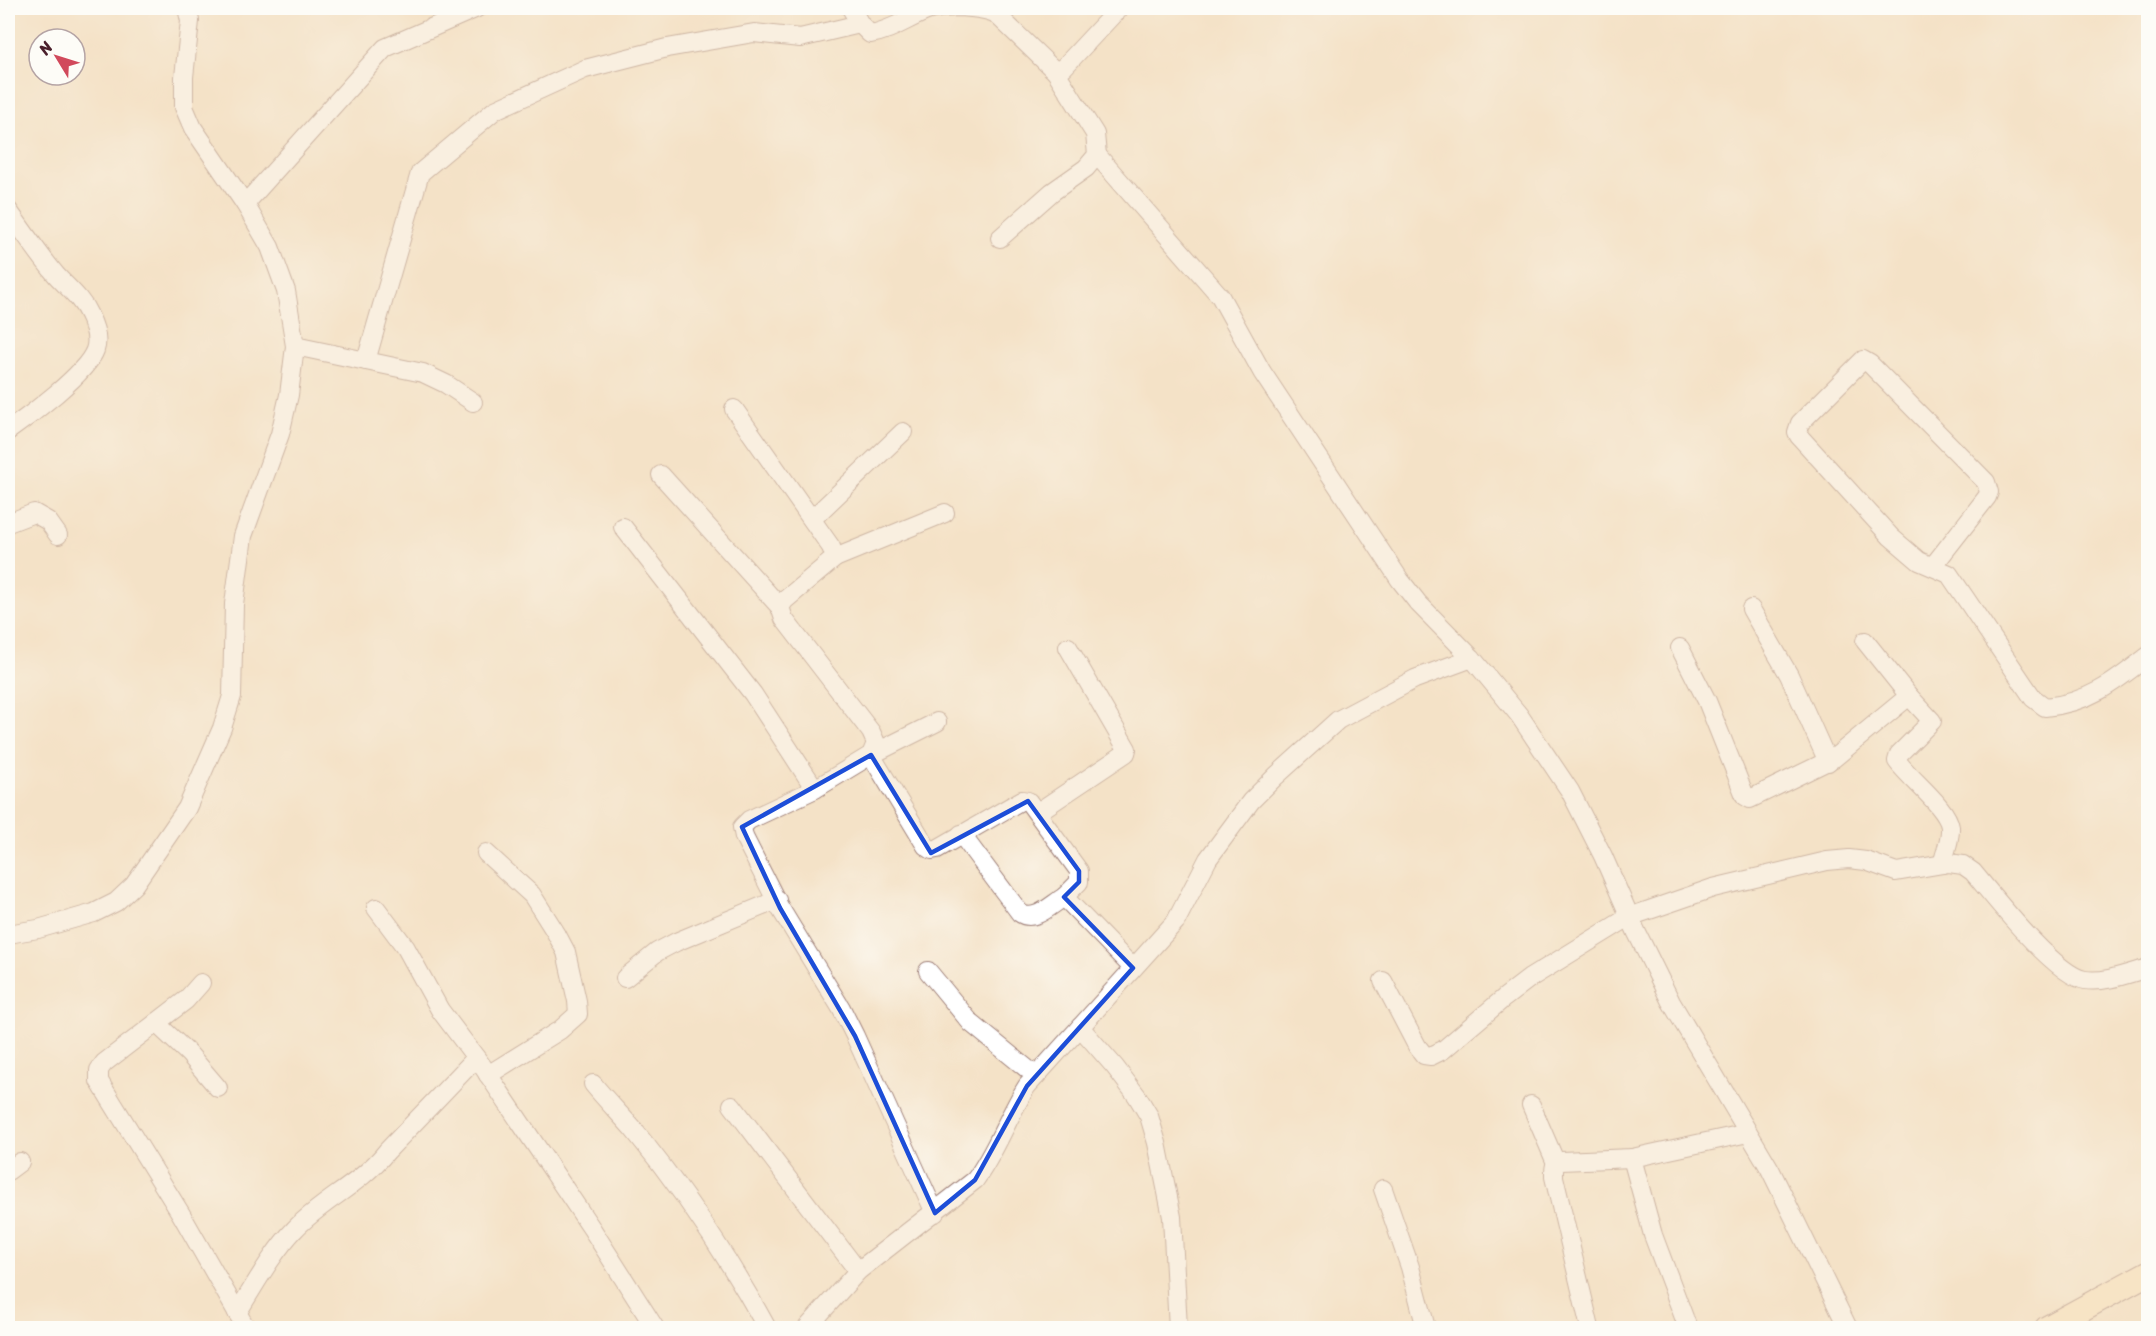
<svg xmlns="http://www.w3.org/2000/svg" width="2156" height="1336" viewBox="0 0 2156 1336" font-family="Sriracha,sans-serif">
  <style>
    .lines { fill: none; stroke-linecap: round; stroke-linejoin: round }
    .minor-casing { stroke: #9f8079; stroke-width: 20 }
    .secondary-casing { stroke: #9f8079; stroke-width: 26 }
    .minor { stroke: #fff; stroke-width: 18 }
    .secondary { stroke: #fbe6c4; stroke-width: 24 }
    .marked { fill: none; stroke: #1d4ed8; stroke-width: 4.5; stroke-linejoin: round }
  </style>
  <rect width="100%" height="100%" fill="#fdfcf7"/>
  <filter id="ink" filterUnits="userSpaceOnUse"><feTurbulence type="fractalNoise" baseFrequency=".0167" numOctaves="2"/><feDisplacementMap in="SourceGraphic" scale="12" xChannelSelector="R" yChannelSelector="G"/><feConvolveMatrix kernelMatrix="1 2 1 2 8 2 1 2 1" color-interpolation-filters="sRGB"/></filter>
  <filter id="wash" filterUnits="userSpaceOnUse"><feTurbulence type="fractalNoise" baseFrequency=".008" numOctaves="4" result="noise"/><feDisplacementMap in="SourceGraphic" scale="24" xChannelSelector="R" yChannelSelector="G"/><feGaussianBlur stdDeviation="1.35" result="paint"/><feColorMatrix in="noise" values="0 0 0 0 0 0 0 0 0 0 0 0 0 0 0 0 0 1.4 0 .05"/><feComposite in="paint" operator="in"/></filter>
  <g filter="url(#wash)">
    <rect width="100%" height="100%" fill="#f4e2c7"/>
  </g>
  <g filter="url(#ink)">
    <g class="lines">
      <defs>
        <g id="minor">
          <path d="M851 8 860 24 870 34C892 31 909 17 930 10 947 5 978 7 995 13L1056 72 1064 67 1119 8"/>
          <path d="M1097 155 1220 296 1262 372 1400 580 1418 603 1472 658 1519 715 1570 791 1603 856 1636 931 1671 1002 1770 1169 1848 1328"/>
          <path d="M245 204 385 48 477 8"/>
          <path d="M8 210C24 232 39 255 57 276 68 288 82 299 89 315 94 325 99 339 95 350 87 373 28 417 8 431"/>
          <path d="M1000 238 1052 192 1086 168 1097 155 1095 134 1056 72"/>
          <path d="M295 346 423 373 446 384 473 402"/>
          <path d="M366 361 420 173 495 110 585 69 667 48 754 33 800 38 860 24"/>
          <path d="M734 409 831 547 835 558 785 600 780 607 784 619 871 732 876 743 871 755 815 789 749 820 742 827 744 837 780 908 841 1008 855 1036 935 1213"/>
          <path d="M661 475 780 607"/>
          <path d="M812 519 903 432"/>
          <path d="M8 523 34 513 48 521 58 535"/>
          <path d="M623 527 753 694 815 789"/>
          <path d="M835 558 945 513"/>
          <path d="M1933 566 1987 497 1989 492 1986 482 1870 364 1863 360 1800 423 1797 432 1799 436 1891 537 1919 561 1949 574 2033 698 2045 707C2089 703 2115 682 2148 656"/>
          <path d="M1751 609 1789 675 1828 762"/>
          <path d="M1865 641 1909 696"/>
          <path d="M1680 648 1707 701 1745 796 1750 799 1834 758 1909 696 1932 721 1899 754 1897 761C1909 778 1948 808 1950 827 1951 838 1945 854 1942 864"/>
          <path d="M937 722 871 755 926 846 932 850 937 849 1022 800 1028 801 1079 871V882L1064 897"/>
          <path d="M1038 812 1126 753 1127 749 1068 647"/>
          <path d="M961 834 1020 913C1034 923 1051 905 1064 897L1133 968"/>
          <path d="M486 853 532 895 556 933 566 952 577 1001 578 1014 560 1030 488 1075"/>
          <path d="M376 908 406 948 440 1010 483 1067 592 1229 655 1328"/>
          <path d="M8 934 38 929 94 913 116 902 134 885 187 808 222 728 232 696 234 604 243 536 280 434 289 395 295 346 286 291 270 247 245 204 193 128 184 107V77L190 21 187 8"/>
          <path d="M928 971 971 1023 1036 1076"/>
          <path d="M625 978 657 952 676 942 777 900"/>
          <path d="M1383 981 1417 1046 1424 1055 1431 1056 1443 1050 1504 998 1530 978 1629 917 1713 888 1827 861 1849 859 1866 861 1896 872 1949 863 1963 865 1973 872C1994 897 2055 975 2085 980 2105 983 2130 973 2148 968"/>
          <path d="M201 983 186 1000 104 1063 99 1070V1081L181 1214 246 1328"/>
          <path d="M156 1023 189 1054 218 1088"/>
          <path d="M1080 1027 1115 1067 1137 1096 1149 1116 1157 1143 1172 1217 1178 1328"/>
          <path d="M593 1084C606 1100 620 1114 633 1129 684 1191 729 1259 767 1328"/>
          <path d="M732 1105 858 1271"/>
          <path d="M1531 1105 1556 1163"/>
          <path d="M1632 1158 1653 1235 1688 1328"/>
          <path d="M8 1171 20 1162"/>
          <path d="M1383 1189 1410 1267 1426 1328"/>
          <path d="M237 1313C255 1285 272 1253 295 1229 324 1199 360 1185 387 1151L476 1058"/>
          <path d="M807 1328 858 1271 975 1180C996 1152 1008 1116 1027 1086L1176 921 1208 859 1251 801 1276 776 1338 720 1415 679 1472 658"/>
          <path d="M1590 1328 1554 1177C1554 1169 1553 1164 1561 1161L1632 1158 1748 1133"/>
        </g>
        <path id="secondary" d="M2047 1328 2148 1273"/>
      </defs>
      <use href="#minor" class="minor-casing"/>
      <use href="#secondary" class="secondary-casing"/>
      <use href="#minor" class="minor"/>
      <use href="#secondary" class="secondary"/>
    </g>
  </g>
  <path d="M0 0H2156V1336H0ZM871 755 931 853 1028 801 1079 871V882L1064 897 1133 968 1027 1086 975 1180 935 1213 855 1036 780 908 742 827Z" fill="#f4e2c7" fill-opacity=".55" fill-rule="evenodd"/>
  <path class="marked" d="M871 755 931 853 1028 801 1079 871V882L1064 897 1133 968 1027 1086 975 1180 935 1213 855 1036 780 908 742 827Z"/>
  <rect width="2156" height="1336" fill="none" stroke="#fdfcf7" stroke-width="30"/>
  <g transform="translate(57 57) rotate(308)"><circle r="28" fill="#fdfcf7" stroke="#b5a4a5" stroke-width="1.5"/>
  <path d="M0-4.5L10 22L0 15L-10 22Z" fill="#d1495b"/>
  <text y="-9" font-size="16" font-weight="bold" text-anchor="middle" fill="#4a1f2b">N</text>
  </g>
</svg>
